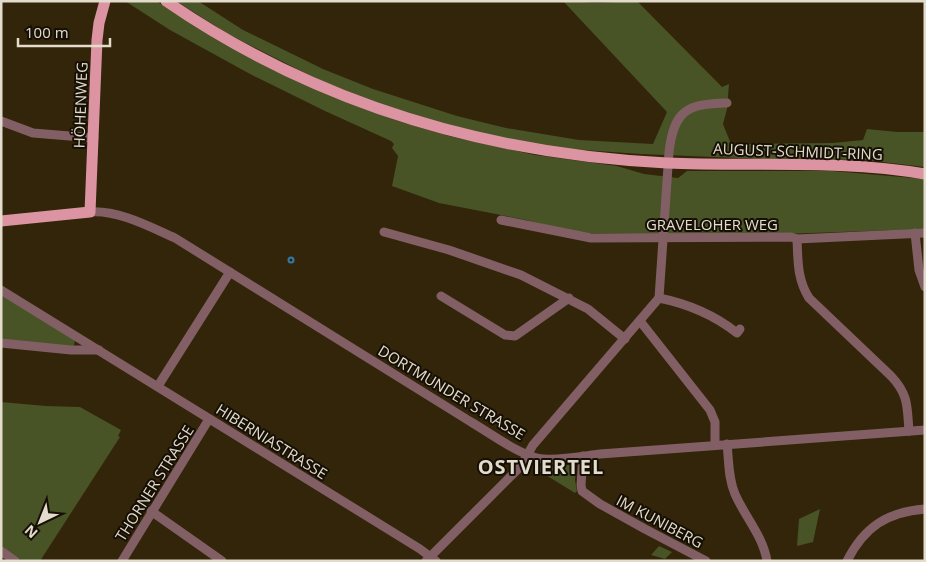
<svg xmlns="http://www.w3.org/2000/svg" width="926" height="562" viewBox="0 0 926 562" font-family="'Open Sans',sans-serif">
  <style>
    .green { fill: #485326 }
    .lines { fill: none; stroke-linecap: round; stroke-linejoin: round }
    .stream { stroke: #3279aa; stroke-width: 2 }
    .minor { stroke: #825e65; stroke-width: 9 }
    .major { stroke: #dc94a3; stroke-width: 11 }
    .labels { text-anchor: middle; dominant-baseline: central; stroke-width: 4; stroke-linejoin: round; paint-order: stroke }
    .street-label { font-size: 15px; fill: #e3dbcb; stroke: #150f05 }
    .district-label { font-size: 20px; font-weight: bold; letter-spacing: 1px; fill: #e3dbcb; stroke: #150f05 }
  </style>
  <rect width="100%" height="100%" fill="#332509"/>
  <g class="green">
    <path d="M125 1H156L239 51 330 95 401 122 449 136 535 155 617 166 644 174 678 178 687 171H832L925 179V229L754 235 579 233 526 220 439 203 392 186 398 156 392 148 394 144 391 141 325 111 250 74 170 30Z"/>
    <path d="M176 1H198L243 30 323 69 373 89 457 116 506 128 579 140 653 144 667 112 563 1 597 3 637 1 722 87 729 84 727 109 723 124 731 144 833 143 863 140 867 129 897 132H925V167L865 160 765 159 641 154 554 148 501 138 404 113 319 80 228 34Z"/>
    <path d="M1 293 75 340 74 345 73 347 1 341Z"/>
    <path d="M1 402 46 406 80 407 121 430 118 436 120 437 40 561H21L1 546Z"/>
    <path d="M565 465H576L575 480 577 491 575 493 536 469V467L555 466 556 468 565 467Z"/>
    <path d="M820 509 813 542 797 546 799 519Z"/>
    <path d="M659 546 672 552 665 559 651 555Z"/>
  </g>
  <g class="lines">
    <circle class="stream" cx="291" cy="260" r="2.5"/>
    <g class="minor">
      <path d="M1 121 33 133 94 138"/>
      <path d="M90 212C119 210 150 227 175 238L471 422C490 433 515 452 537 458 553 462 583 456 600 454L925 430"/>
      <path d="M501 220 591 238 791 237 797 239 925 233"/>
      <path d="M384 232 449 250 521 275 588 309 625 339"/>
      <path d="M915 233 919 270 925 287"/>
      <path d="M797 239C798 260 797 279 809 298L891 376C909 395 907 407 909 431"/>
      <path d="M1 290 420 549 436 561"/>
      <path d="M441 296 505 335 515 336 569 298"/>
      <path d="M659 298C689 304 713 314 737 333L740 329"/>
      <path d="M640 321 710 410 715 422V445"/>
      <path d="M1 343 71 350H99"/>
      <path d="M158 386 230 272"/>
      <path d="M727 444C729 461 728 478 735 494 745 517 763 536 767 561"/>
      <path d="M583 456 581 485 582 491 600 504 645 529 706 561"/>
      <path d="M151 511 222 561"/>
      <path d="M1 551 15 561"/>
      <path d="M122 561 209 419"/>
      <path d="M426 561 521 466 533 445 659 298 669 152C674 110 687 104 727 103"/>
      <path d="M847 561C864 527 887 512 925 509"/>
    </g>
    <g class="major">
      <path d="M166 1C316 104 487 154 667 163 752 167 840 159 925 174"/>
      <path d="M1 221 90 212 97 40 99 23 105 1"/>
    </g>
  </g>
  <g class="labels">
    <g class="street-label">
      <text transform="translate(80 105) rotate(-88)">HÖHENWEG</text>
      <text transform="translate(798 151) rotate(2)">AUGUST-SCHMIDT-RING</text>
      <text x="712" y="224">GRAVELOHER WEG</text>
      <text transform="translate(452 392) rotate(31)">DORTMUNDER STRASSE</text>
      <text transform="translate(272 441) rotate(32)">HIBERNIASTRASSE</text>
      <text transform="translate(154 483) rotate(-58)">THORNER STRASSE</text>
      <text transform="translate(660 521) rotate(28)">IM KUNIBERG</text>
    </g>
    <g class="district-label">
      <text x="541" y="466">OSTVIERTEL</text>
    </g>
  </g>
  <rect width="926" height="562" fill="none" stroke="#e3dbcb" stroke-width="5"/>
  <g transform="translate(40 522) rotate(223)" stroke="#150f05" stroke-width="4" paint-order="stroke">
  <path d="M0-4L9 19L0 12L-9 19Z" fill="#e3dbcb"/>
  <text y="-8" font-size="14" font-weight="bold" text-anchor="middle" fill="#e3dbcb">N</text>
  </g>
  <path d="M18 38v8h92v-8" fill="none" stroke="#e3dbcb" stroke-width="2.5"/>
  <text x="25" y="38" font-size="15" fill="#e3dbcb" stroke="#150f05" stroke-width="4" paint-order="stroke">100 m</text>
</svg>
